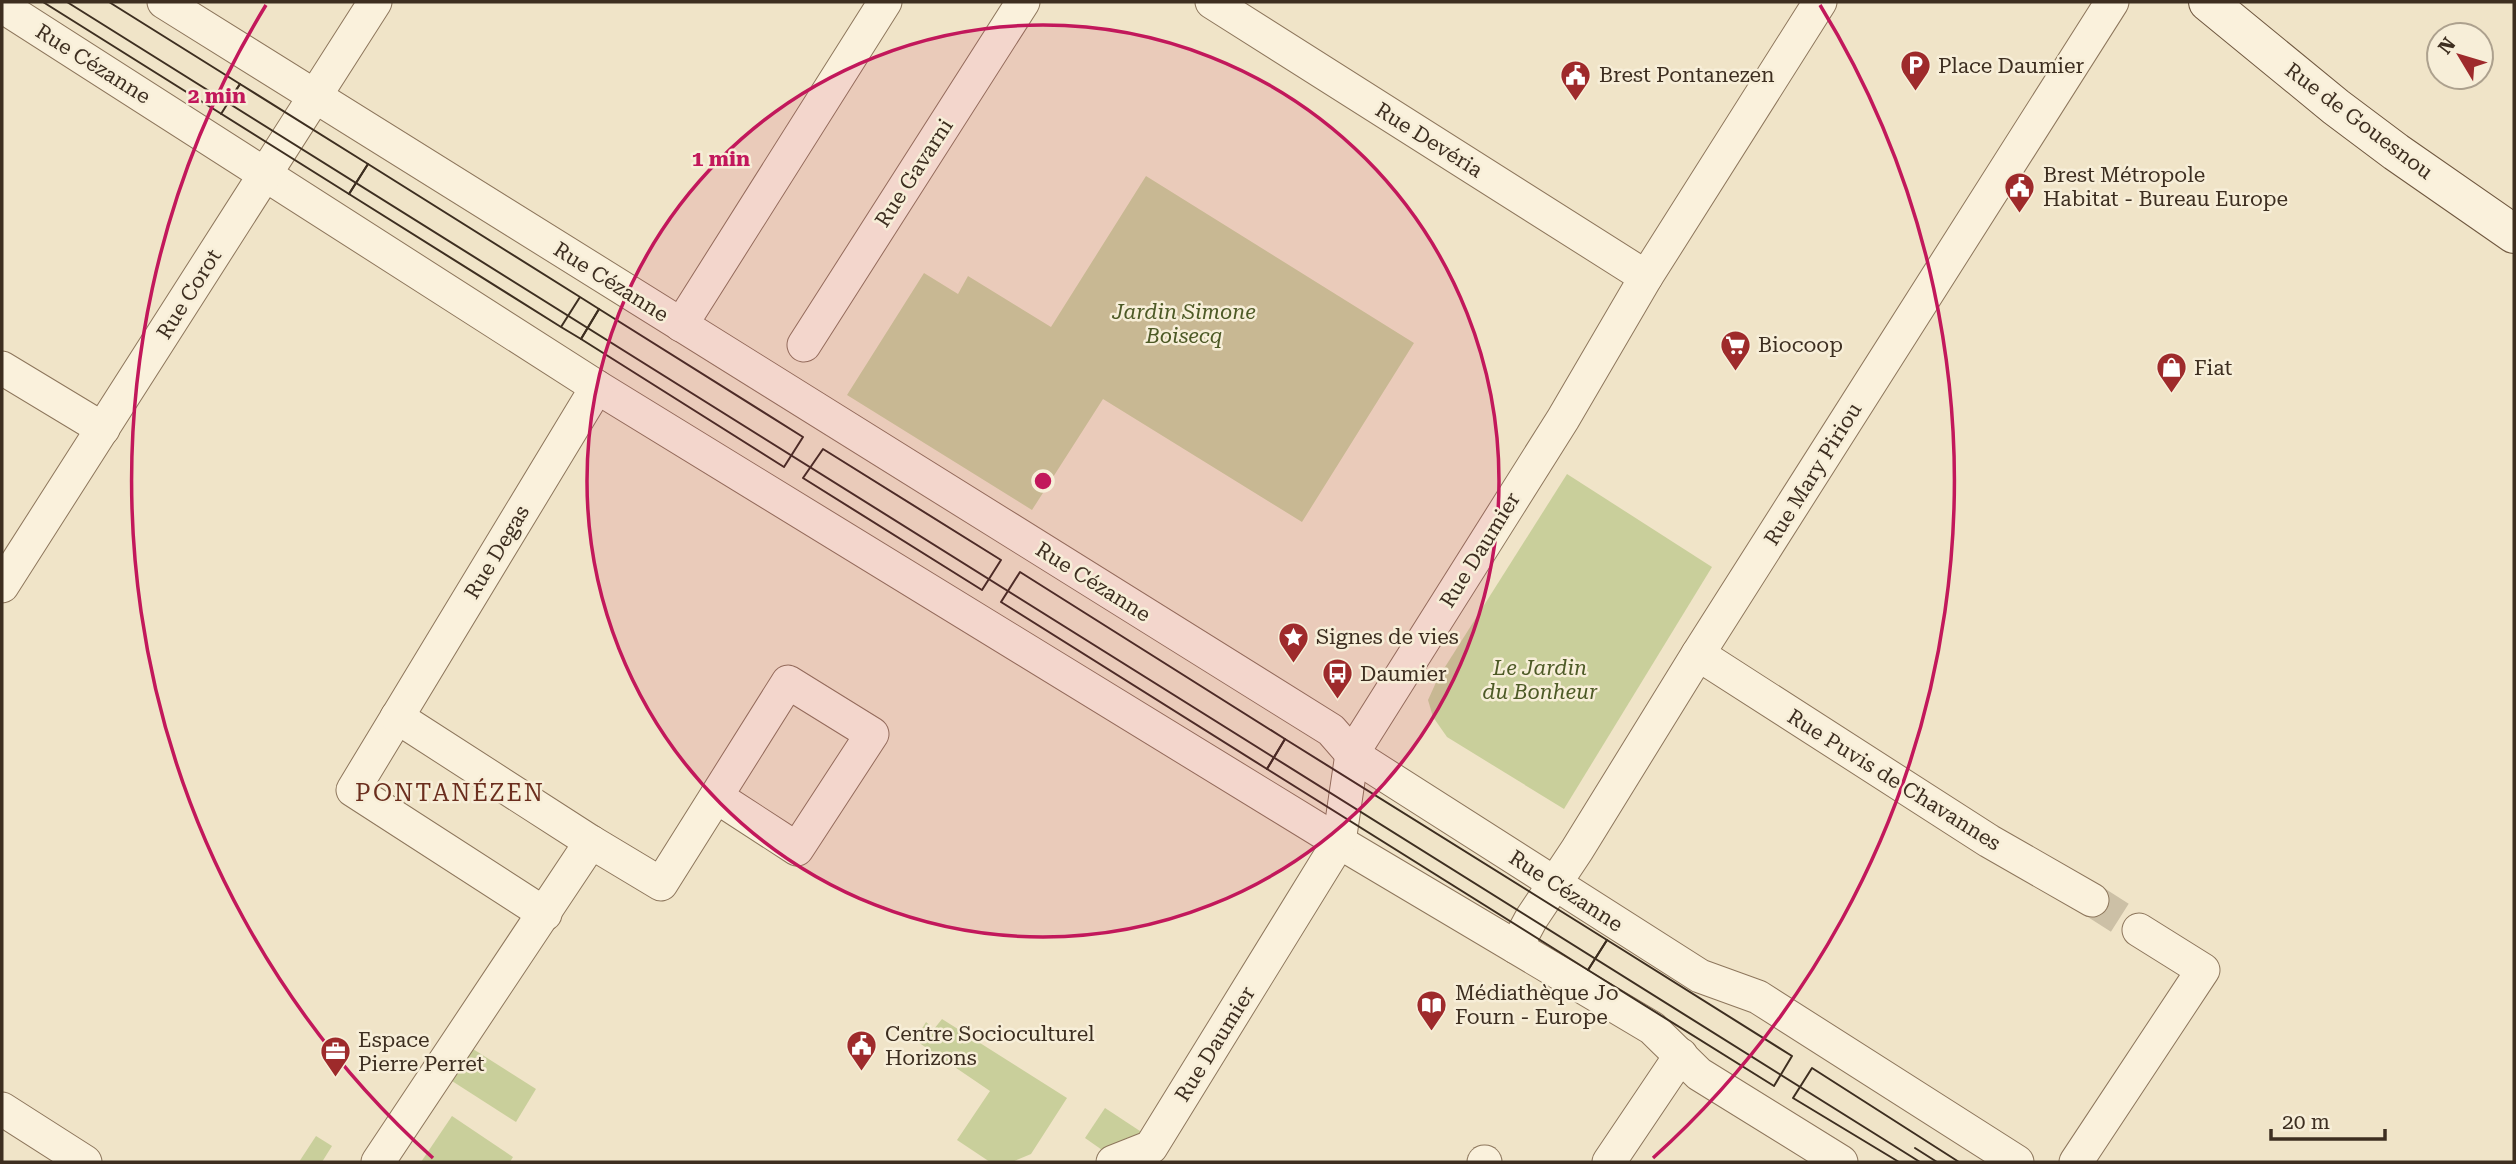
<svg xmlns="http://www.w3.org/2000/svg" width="2516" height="1164" viewBox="0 0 2516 1164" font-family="'Roboto Serif',serif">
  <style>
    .green { fill: #c9cf9b }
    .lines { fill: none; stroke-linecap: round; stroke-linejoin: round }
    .street-tunnel { stroke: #ccc0a6; stroke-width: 33; stroke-dasharray: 33 17; stroke-linecap: butt }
    .street-casing { stroke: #8d765c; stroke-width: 35 }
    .secondary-casing { stroke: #6f573f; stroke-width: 40 }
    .street { stroke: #faf1dc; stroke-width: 33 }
    .secondary { stroke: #faf1dc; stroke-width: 38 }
    .tram { stroke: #3d2e20; stroke-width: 2 }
    .ring { fill: none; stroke: #c2185b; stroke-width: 3.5 }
    .labels { text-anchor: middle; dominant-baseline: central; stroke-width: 5; stroke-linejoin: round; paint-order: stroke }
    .street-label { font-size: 21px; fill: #3d2e20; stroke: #f7eed8 }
    .poi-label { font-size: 21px; fill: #3d2e20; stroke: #f7eed8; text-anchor: start }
    .park-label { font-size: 21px; font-style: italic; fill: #4d5a26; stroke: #f7eed8 }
    .quarter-label { font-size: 24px; letter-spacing: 2px; fill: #6b2e1e; stroke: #f7eed8 }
    .centre { fill: #c2185b; stroke: #f7eed8; stroke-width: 3.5 }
    .ring-label { font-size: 21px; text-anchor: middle; font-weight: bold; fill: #c2185b; stroke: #f7eed8; stroke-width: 5; stroke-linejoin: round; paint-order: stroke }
  </style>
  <rect width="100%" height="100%" fill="#f0e4c8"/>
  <g class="green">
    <path d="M1146 176 1414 343 1302 522 1103 399 1032 510 847 395 924 273 958 294 968 276 1051 327Z"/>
    <path d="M1567 474 1712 567 1564 809 1447 737 1433 717 1428 700 1438 678Z"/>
    <path d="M942 1019 1067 1098 1031 1154 1012 1162H990L957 1140 990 1091 915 1040 926 1022 934 1029Z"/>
    <path d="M473 1049 536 1089 516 1122 452 1081Z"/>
    <path d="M1105 1108 1143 1133 1105 1152 1085 1138Z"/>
    <path d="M452 1116 513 1157 510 1162H421Z"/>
    <path d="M316 1136 332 1146 322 1162H299Z"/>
  </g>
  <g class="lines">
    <path class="street-tunnel" d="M2092 900 2139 930"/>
    <defs>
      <g id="street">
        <path d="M164 2 1331 730 1352 754 1700 976 1758 997 2017 1162"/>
        <path d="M1212 2 1646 277"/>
        <path d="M2 6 597 387 1339 842 1652 1028 1699 1074 1841 1162"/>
        <path d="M681 325 885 2"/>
        <path d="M804 345 1023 2"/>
        <path d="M2 368 103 429"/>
        <path d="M2 586 375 2"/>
        <path d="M1698 654 1989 841 2092 900"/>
        <path d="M591 842 661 884 788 682 872 734 797 849 717 797"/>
        <path d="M545 914 353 790 597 387"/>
        <path d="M1516 947 1531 919 1577 850 1698 654 2112 2"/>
        <path d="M2 1109 85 1162"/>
        <path d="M378 1162 591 842 397 717"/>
        <path d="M1113 1162 1151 1147 1339 842 1352 754 1563 419 1646 277 1820 2"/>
        <path d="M1484 1162H1485"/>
        <path d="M1609 1162 1681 1055"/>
        <path d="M2076 1162 2203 970 2139 930"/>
      </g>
      <path id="secondary" d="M2208 2 2336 107 2396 152 2514 234"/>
    </defs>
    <use href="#street" class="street-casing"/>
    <use href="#secondary" class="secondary-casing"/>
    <use href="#street" class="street"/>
    <use href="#secondary" class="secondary"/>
    <g class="tram">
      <path d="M43 2 349 194 368 164 240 84 221 114"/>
      <path d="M67 2 1920 1162"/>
      <path d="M109 2 240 84 236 90"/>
      <path d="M599 309 803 437 784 467 581 339Z"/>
      <path d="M561 327 580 297 599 309 581 339 561 327 349 194 368 164 580 297 561 327"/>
      <path d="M823 449 1001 560 982 590 803 478Z"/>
      <path d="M1020 572 1285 739 1267 769 1001 602Z"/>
      <path d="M1285 739 1607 940 1588 970 1267 769Z"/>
      <path d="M1607 940 1792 1056 1774 1086 1588 970Z"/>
      <path d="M1915 1148 1937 1162"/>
      <path d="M1899 1162 1793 1098 1812 1068 1959 1162"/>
    </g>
  </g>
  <circle cx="1043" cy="481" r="456" fill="#c2185b" fill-opacity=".12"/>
  <g class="ring">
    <circle cx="1043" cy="481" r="456"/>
    <path d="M433 1158A911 911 0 0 1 266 5M1820 5A911 911 0 0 1 1653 1158"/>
  </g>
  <defs>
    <symbol id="parking-pin" viewBox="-11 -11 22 30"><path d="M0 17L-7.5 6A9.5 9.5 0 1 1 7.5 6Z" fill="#9e2a2b" stroke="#f7eed8"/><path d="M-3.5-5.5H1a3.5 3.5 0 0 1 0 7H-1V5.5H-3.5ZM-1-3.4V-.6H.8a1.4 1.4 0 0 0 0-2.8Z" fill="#fff"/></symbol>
    <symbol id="civic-pin" viewBox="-11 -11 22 30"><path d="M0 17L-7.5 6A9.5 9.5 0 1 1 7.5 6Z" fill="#9e2a2b" stroke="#f7eed8"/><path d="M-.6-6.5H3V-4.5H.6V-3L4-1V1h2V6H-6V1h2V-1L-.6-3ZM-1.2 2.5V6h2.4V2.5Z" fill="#fff"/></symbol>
    <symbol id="supermarket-pin" viewBox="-11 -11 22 30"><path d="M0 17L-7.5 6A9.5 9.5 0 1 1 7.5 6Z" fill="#9e2a2b" stroke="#f7eed8"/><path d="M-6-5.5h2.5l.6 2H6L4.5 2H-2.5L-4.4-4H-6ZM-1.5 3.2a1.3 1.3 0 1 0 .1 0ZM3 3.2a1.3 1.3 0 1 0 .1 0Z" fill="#fff"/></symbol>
    <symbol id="shop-pin" viewBox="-11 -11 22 30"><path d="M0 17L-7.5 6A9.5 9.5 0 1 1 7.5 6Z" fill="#9e2a2b" stroke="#f7eed8"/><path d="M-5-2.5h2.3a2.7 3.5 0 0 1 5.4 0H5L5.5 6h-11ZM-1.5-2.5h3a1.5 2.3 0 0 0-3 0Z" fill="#fff"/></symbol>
    <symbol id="sight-pin" viewBox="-11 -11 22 30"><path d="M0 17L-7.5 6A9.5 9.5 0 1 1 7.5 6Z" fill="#9e2a2b" stroke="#f7eed8"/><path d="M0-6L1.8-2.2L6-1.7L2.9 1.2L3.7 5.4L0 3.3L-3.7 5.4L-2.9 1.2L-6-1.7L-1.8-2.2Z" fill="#fff"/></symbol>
    <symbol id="bus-pin" viewBox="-11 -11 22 30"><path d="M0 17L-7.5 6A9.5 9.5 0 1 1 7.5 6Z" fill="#9e2a2b" stroke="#f7eed8"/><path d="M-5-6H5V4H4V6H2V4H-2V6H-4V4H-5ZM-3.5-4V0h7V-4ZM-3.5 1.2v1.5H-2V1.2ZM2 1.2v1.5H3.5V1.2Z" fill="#fff"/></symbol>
    <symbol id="library-pin" viewBox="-11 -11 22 30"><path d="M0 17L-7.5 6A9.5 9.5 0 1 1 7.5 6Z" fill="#9e2a2b" stroke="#f7eed8"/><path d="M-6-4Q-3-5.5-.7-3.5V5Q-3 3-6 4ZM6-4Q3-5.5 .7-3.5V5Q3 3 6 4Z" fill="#fff"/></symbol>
    <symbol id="office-pin" viewBox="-11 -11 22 30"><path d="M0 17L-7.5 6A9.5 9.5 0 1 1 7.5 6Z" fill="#9e2a2b" stroke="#f7eed8"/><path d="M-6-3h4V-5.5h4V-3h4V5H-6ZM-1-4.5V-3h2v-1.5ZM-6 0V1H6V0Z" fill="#fff"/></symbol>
  </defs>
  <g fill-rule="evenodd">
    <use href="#parking-pin" x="1898" y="48" width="35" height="47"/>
    <use href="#civic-pin" x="1558" y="58" width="35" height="47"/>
    <use href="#civic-pin" x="2002" y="170" width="35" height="47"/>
    <use href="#supermarket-pin" x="1718" y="328" width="35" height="47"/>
    <use href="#shop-pin" x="2154" y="350" width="35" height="47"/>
    <use href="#sight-pin" x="1276" y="620" width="35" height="47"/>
    <use href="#bus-pin" x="1320" y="656" width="35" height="47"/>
    <use href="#library-pin" x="1414" y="988" width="35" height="47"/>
    <use href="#civic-pin" x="844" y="1028" width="35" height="47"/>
    <use href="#office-pin" x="318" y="1034" width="35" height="47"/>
  </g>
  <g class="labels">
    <g class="street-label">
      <text transform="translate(93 64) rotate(32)">Rue Cézanne</text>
      <text transform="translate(2359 121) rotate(37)">Rue de Gouesnou</text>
      <text transform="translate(1429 140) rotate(32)">Rue Devéria</text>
      <text transform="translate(914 173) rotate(-57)">Rue Gavarni</text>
      <text transform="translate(611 282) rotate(32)">Rue Cézanne</text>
      <text transform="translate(189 294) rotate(-58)">Rue Corot</text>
      <text transform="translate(1813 474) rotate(-58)">Rue Mary Piriou</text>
      <text transform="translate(1480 550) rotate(-58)">Rue Daumier</text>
      <text transform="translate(497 552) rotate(-59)">Rue Degas</text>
      <text transform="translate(1093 582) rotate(32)">Rue Cézanne</text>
      <text transform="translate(1894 780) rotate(32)">Rue Puvis de Chavannes</text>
      <text transform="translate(1566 891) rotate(33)">Rue Cézanne</text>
      <text transform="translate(1215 1044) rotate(-58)">Rue Daumier</text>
    </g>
    <g class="poi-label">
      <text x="1938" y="66">Place Daumier</text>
      <text x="1599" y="75">Brest Pontanezen</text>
      <text x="2043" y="175">Brest Métropole<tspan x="2043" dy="24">Habitat - Bureau Europe</tspan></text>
      <text x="1758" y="345">Biocoop</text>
      <text x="2194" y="368">Fiat</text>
      <text x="1316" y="637">Signes de vies</text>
      <text x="1360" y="674">Daumier</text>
      <text x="1455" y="993">Médiathèque Jo<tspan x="1455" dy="24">Fourn - Europe</tspan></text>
      <text x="885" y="1034">Centre Socioculturel<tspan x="885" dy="24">Horizons</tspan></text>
      <text x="358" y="1040">Espace<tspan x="358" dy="24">Pierre Perret</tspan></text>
    </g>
    <g class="park-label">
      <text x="1184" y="312">Jardin Simone<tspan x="1184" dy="24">Boisecq</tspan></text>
      <text x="1540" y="668">Le Jardin<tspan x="1540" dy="24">du Bonheur</tspan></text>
    </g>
    <g class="quarter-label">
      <text x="450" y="793">PONTANÉZEN</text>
    </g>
  </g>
  <circle cx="1043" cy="481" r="10" class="centre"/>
  <g class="ring-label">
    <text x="217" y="103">2 min</text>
    <text x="721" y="166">1 min</text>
  </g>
  <rect width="2516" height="1164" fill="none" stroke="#3d2e20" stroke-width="7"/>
  <g transform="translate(2460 56) rotate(308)"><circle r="33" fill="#f7eed8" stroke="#ada18e" stroke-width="2"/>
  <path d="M0-5L12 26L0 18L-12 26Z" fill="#9e2a2b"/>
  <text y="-10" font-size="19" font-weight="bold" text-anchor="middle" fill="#3d2e20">N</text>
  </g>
  <path d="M2271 1129v10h114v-10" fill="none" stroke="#3d2e20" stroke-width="3.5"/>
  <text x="2282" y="1129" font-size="21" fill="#3d2e20" stroke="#f7eed8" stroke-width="5" paint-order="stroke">20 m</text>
</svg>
